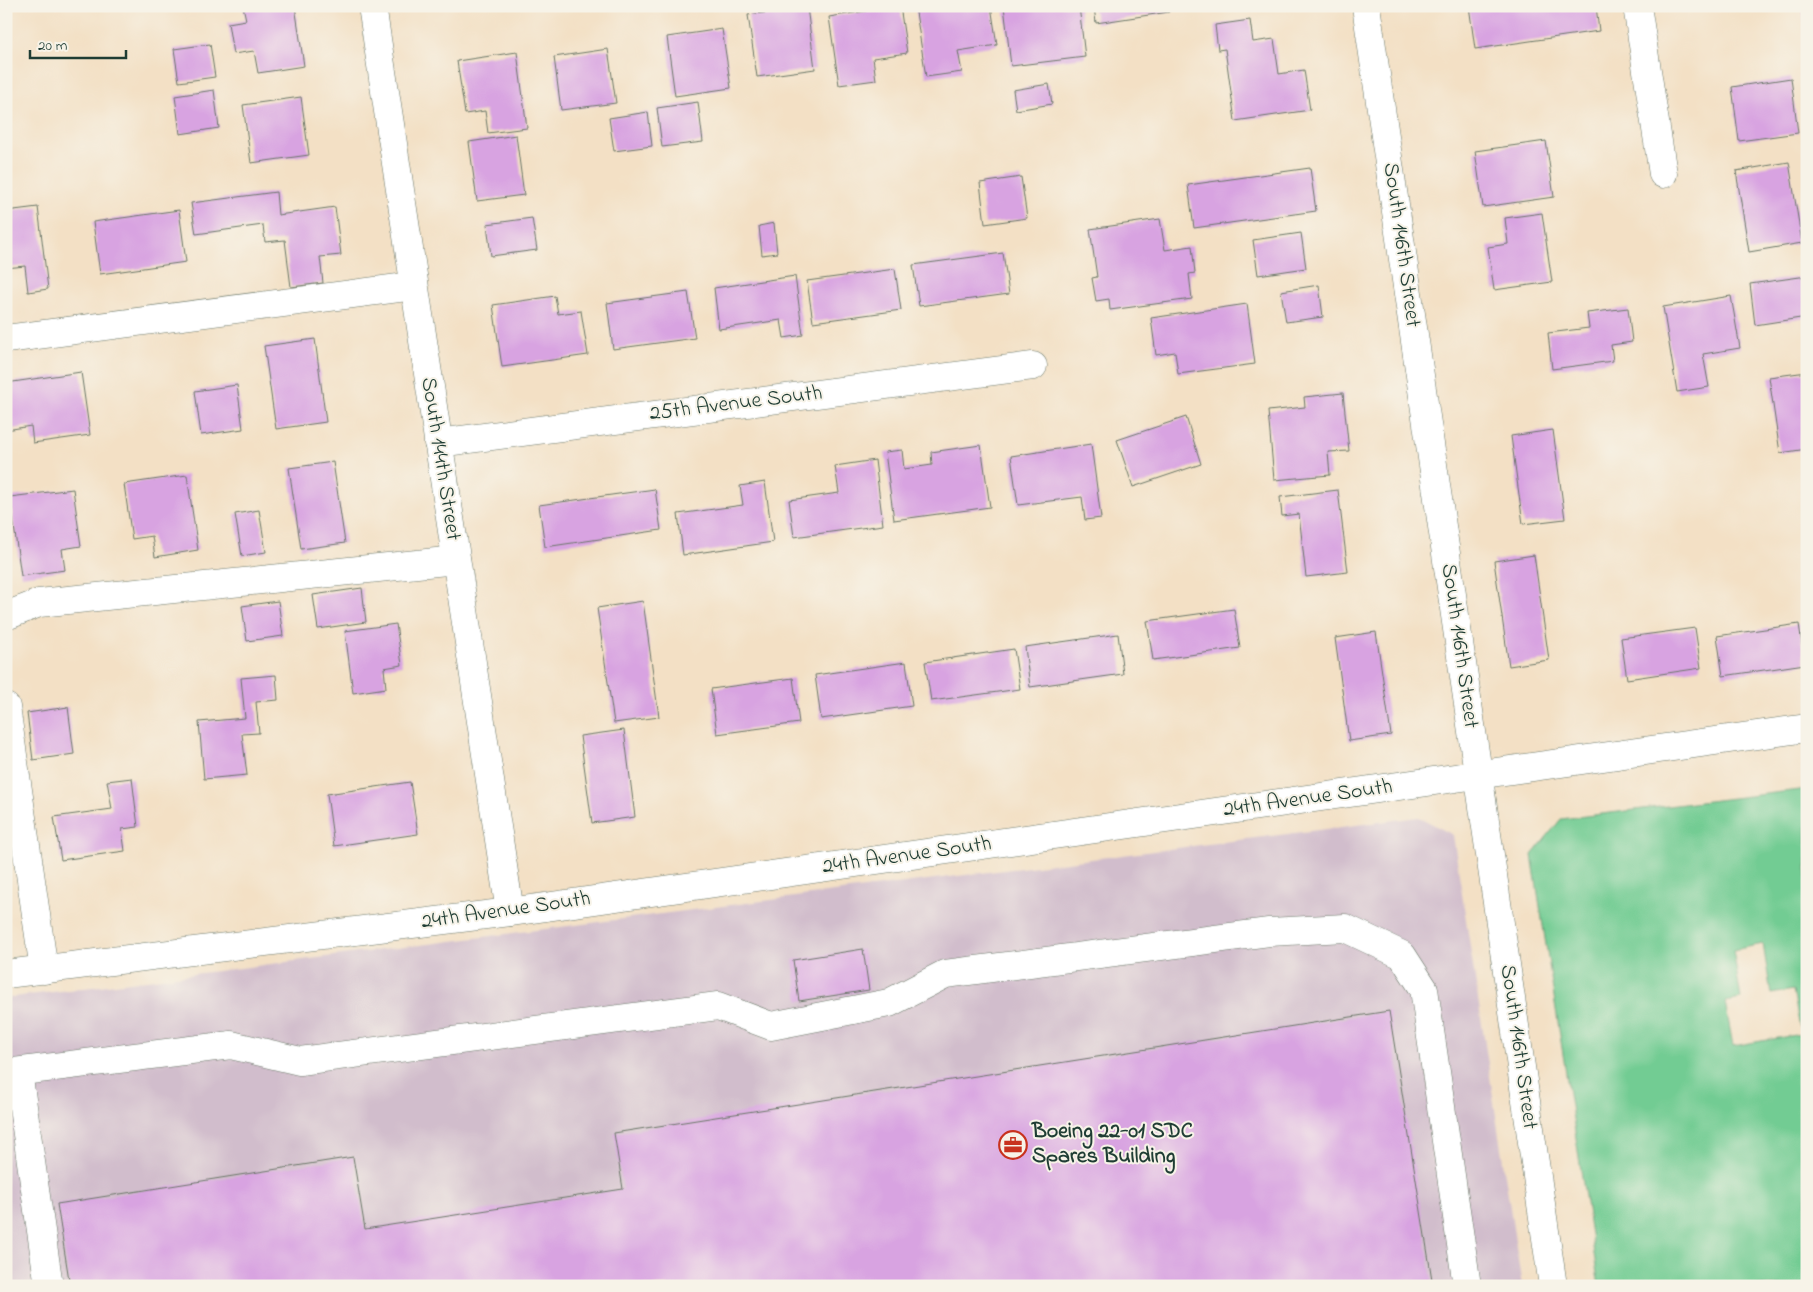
<svg xmlns="http://www.w3.org/2000/svg" width="1813" height="1292" viewBox="0 0 1813 1292" font-family="'Indie Flower',sans-serif">
  <style>
    .industrial { fill: #d1bdcc }
    .green { fill: #72cc93; stroke: #488464; fill-rule: evenodd }
    .building { fill: #d8a3e1 }
    .lines { fill: none; stroke-linecap: round; stroke-linejoin: round }
    .minor-casing { stroke: #697667; stroke-width: 29 }
    .minor { stroke: #fff; stroke-width: 28 }
    .labels { text-anchor: middle; dominant-baseline: central; stroke-width: 4; stroke-linejoin: round; paint-order: stroke }
    .street-label { font-size: 22px; fill: #1f3d34; stroke: #f7f3e8 }
    .poi-label { font-size: 22px; font-weight: bold; fill: #1f3d34; stroke: #f7f3e8; text-anchor: start }
  </style>
  <rect width="100%" height="100%" fill="#f7f3e8"/>
  <filter id="ink" filterUnits="userSpaceOnUse"><feTurbulence type="fractalNoise" baseFrequency=".02" numOctaves="2"/><feDisplacementMap in="SourceGraphic" scale="10" xChannelSelector="R" yChannelSelector="G"/><feConvolveMatrix kernelMatrix="1 2 1 2 8 2 1 2 1" color-interpolation-filters="sRGB"/></filter>
  <filter id="wash" filterUnits="userSpaceOnUse"><feTurbulence type="fractalNoise" baseFrequency=".0096" numOctaves="4" result="noise"/><feDisplacementMap in="SourceGraphic" scale="20" xChannelSelector="R" yChannelSelector="G"/><feGaussianBlur stdDeviation="1.12" result="paint"/><feColorMatrix in="noise" values="0 0 0 0 0 0 0 0 0 0 0 0 0 0 0 0 0 1.4 0 .05"/><feComposite in="paint" operator="in"/></filter>
  <g filter="url(#wash)">
    <rect width="100%" height="100%" fill="#f3e0c5"/>
    <path class="industrial" d="M1419 817 1453 835 1522 1286H6V998Z"/>
    <path class="green" d="M1807 789V1286H1599L1532 855 1561 819ZM1763 944 1771 994 1793 990 1801 1034 1733 1046 1725 1002 1741 999 1733 950Z"/>
    <g id="blocks">
      <g class="building">
        <path d="M243 6H295L304 66 258 73 254 51 233 54 228 23 246 20Z"/>
        <path d="M865 6H900L907 53 873 58 876 80 839 85 829 17 866 11Z"/>
        <path d="M915 6H991L997 45 958 51 962 72 926 77Z"/>
        <path d="M1004 6H1079L1085 57 1011 66Z"/>
        <path d="M1094 6H1169V12L1096 23Z"/>
        <path d="M1469 6H1596L1599 31 1475 49Z"/>
        <path d="M1802 6H1807V25L1805 26Z"/>
        <path d="M807 7 815 69 757 77 748 15Z"/>
        <path d="M1250 20 1253 42 1274 39 1279 74 1304 70 1310 110 1235 121 1225 49 1218 50 1215 25Z"/>
        <path d="M722 29 731 88 675 96 667 37Z"/>
        <path d="M210 44 215 77 179 82 174 49Z"/>
        <path d="M608 49 616 103 561 110 554 57Z"/>
        <path d="M517 52 527 128 488 133 485 111 465 114 457 61Z"/>
        <path d="M1791 78 1798 133 1739 141 1732 87Z"/>
        <path d="M1049 84 1052 104 1016 110 1013 90Z"/>
        <path d="M214 90 219 128 180 134 175 96Z"/>
        <path d="M301 97 309 155 251 163 243 105Z"/>
        <path d="M698 102 703 142 662 147 657 108Z"/>
        <path d="M648 112 652 146 614 151 609 118Z"/>
        <path d="M516 135 524 195 477 201 469 142Z"/>
        <path d="M1546 141 1554 197 1483 207 1475 151Z"/>
        <path d="M1789 162 1802 243 1749 252 1736 171Z"/>
        <path d="M1310 168 1316 211 1194 228 1188 185Z"/>
        <path d="M1021 177 1027 218 985 224 980 183Z"/>
        <path d="M276 192 278 215 335 207 341 255 320 257 323 283 291 287 285 240 265 242 263 225 196 234 191 203Z"/>
        <path d="M38 207 48 289 28 292 25 266 6 268V211Z"/>
        <path d="M179 210 186 262 100 274 93 222Z"/>
        <path d="M1542 213 1552 282 1494 290 1488 247 1508 244 1505 218Z"/>
        <path d="M532 218 537 250 491 256 487 224Z"/>
        <path d="M1160 219 1165 250 1192 246 1195 273 1189 274 1192 299 1110 310 1109 299 1096 301 1092 278 1097 277 1090 229Z"/>
        <path d="M774 223 777 253 762 255 759 226Z"/>
        <path d="M1301 233 1306 268 1258 275 1253 240Z"/>
        <path d="M1003 253 1009 294 919 306 913 265Z"/>
        <path d="M895 269 901 310 813 322 807 281Z"/>
        <path d="M795 276 803 335 784 338 781 320 719 329 714 288Z"/>
        <path d="M1807 276V317L1755 325 1750 284Z"/>
        <path d="M1319 285 1323 317 1286 322 1281 291Z"/>
        <path d="M688 292 695 338 613 349 607 303Z"/>
        <path d="M555 296 558 314 581 311 588 355 502 367 493 305Z"/>
        <path d="M1731 296 1740 348 1703 354 1709 387 1677 392 1663 307Z"/>
        <path d="M1247 304 1255 364 1178 374 1175 352 1156 355 1151 318Z"/>
        <path d="M1628 308 1632 342 1611 345 1613 361 1552 369 1548 333 1589 328 1587 313Z"/>
        <path d="M315 339 326 422 276 429 264 346Z"/>
        <path d="M81 372 90 435 33 443 31 426 6 430V383Z"/>
        <path d="M1807 372V449L1780 453 1769 377Z"/>
        <path d="M237 385 243 429 201 435 195 391Z"/>
        <path d="M1343 393 1349 451 1328 452 1330 475 1274 480 1268 411 1305 407 1304 397Z"/>
        <path d="M1186 417 1201 464 1133 487 1117 440Z"/>
        <path d="M1553 430 1565 519 1523 524 1511 436Z"/>
        <path d="M1091 444 1101 518 1085 520 1082 497 1018 505 1011 456Z"/>
        <path d="M981 445 990 507 894 520 885 452 902 450 904 469 932 465 931 452Z"/>
        <path d="M875 460 883 525 794 537 789 500 839 493 835 466Z"/>
        <path d="M333 462 345 543 301 549 289 468Z"/>
        <path d="M187 475 198 550 155 557 152 536 132 539 124 484Z"/>
        <path d="M765 482 773 542 683 555 678 514 743 505 740 486Z"/>
        <path d="M73 489 81 546 62 549 65 570 21 576 10 497Z"/>
        <path d="M655 489 661 530 545 547 539 505Z"/>
        <path d="M1338 490 1348 572 1306 577 1299 514 1282 516 1280 497Z"/>
        <path d="M259 510 266 552 242 556 235 514Z"/>
        <path d="M1534 555 1549 660 1509 666 1494 561Z"/>
        <path d="M362 588 366 622 318 629 313 595Z"/>
        <path d="M278 601 283 636 247 641 242 606Z"/>
        <path d="M643 601 659 717 614 723 597 608Z"/>
        <path d="M1234 609 1240 648 1153 660 1147 621Z"/>
        <path d="M396 624 402 665 384 668 386 688 353 693 345 631Z"/>
        <path d="M1799 624 1805 664 1723 676 1717 636Z"/>
        <path d="M1695 628 1701 668 1627 679 1621 638Z"/>
        <path d="M1376 632 1391 735 1349 741 1335 638Z"/>
        <path d="M1118 634 1123 674 1030 687 1025 647Z"/>
        <path d="M1014 649 1020 689 931 701 925 662Z"/>
        <path d="M906 662 912 706 821 719 815 675Z"/>
        <path d="M276 675 278 700 256 702 259 733 242 734 247 775 204 779 199 722 245 718 241 678Z"/>
        <path d="M793 678 799 723 717 734 711 689Z"/>
        <path d="M68 707 74 754 33 760 27 713Z"/>
        <path d="M624 730 635 817 592 823 580 736Z"/>
        <path d="M132 778 138 827 122 829 125 851 61 860 54 817 112 809 107 781Z"/>
        <path d="M410 782 418 834 334 846 327 794Z"/>
        <path d="M863 949 869 990 799 1001 793 960Z"/>
        <path d="M1389 1011 1433 1286H70L57 1204 353 1157 365 1229 623 1189 614 1133Z"/>
      </g>
    </g>
  </g>
  <g filter="url(#ink)">
    <use href="#blocks" fill-opacity="0" stroke="#697667" stroke-width="1"/>
    <g class="lines">
      <defs>
        <g id="minor">
          <path d="M372 6 510 912"/>
          <path d="M1366 6 1553 1286"/>
          <path d="M1637 6 1663 174"/>
          <path d="M6 339 414 286"/>
          <path d="M438 443 1033 366"/>
          <path d="M6 616 39 603 456 560"/>
          <path d="M6 707 44 970"/>
          <path d="M6 974 510 912 1807 728"/>
          <path d="M18 1072 49 1286"/>
          <path d="M6 1073 231 1045 300 1061 718 1006 771 1026 889 1003 945 974 1269 932 1345 928 1402 955 1424 989 1467 1286"/>
        </g>
      </defs>
      <use href="#minor" class="minor-casing"/>
      <use href="#minor" class="minor"/>
    </g>
  </g>
  <defs>
    <symbol id="office-ring" viewBox="-11 -11 22 22"><circle r="9.5" fill="#f7f3e8" stroke="#c8321e" stroke-width="1.5"/><path d="M-6-3h4V-5.5h4V-3h4V5H-6ZM-1-4.5V-3h2v-1.5ZM-6 0V1H6V0Z" fill="#c8321e"/></symbol>
  </defs>
  <g fill-rule="evenodd">
    <use href="#office-ring" x="997" y="1129" width="32" height="32"/>
  </g>
  <g class="labels">
    <g class="street-label">
      <text transform="translate(1401 245) rotate(82)">South 146th Street</text>
      <text transform="translate(736 404) rotate(-7)">25th Avenue South</text>
      <text transform="translate(440 459) rotate(81)">South 144th Street</text>
      <text transform="translate(1459 646) rotate(82)">South 146th Street</text>
      <text transform="translate(1308 799) rotate(-8)">24th Avenue South</text>
      <text transform="translate(907 856) rotate(-8)">24th Avenue South</text>
      <text transform="translate(506 911) rotate(-8)">24th Avenue South</text>
      <text transform="translate(1518 1047) rotate(82)">South 146th Street</text>
    </g>
    <g class="poi-label">
      <text x="1032" y="1132">Boeing 22-01 SDC<tspan x="1032" dy="25">Spares Building</tspan></text>
    </g>
  </g>
  <rect width="1813" height="1292" fill="none" stroke="#f7f3e8" stroke-width="25"/>
  <path d="M30 50v8h96v-8" fill="none" stroke="#1f3d34" stroke-width="2.5"/>
  <text x="38" y="50" font-size="15" fill="#1f3d34" stroke="#f7f3e8" stroke-width="4" paint-order="stroke">20 m</text>
</svg>
